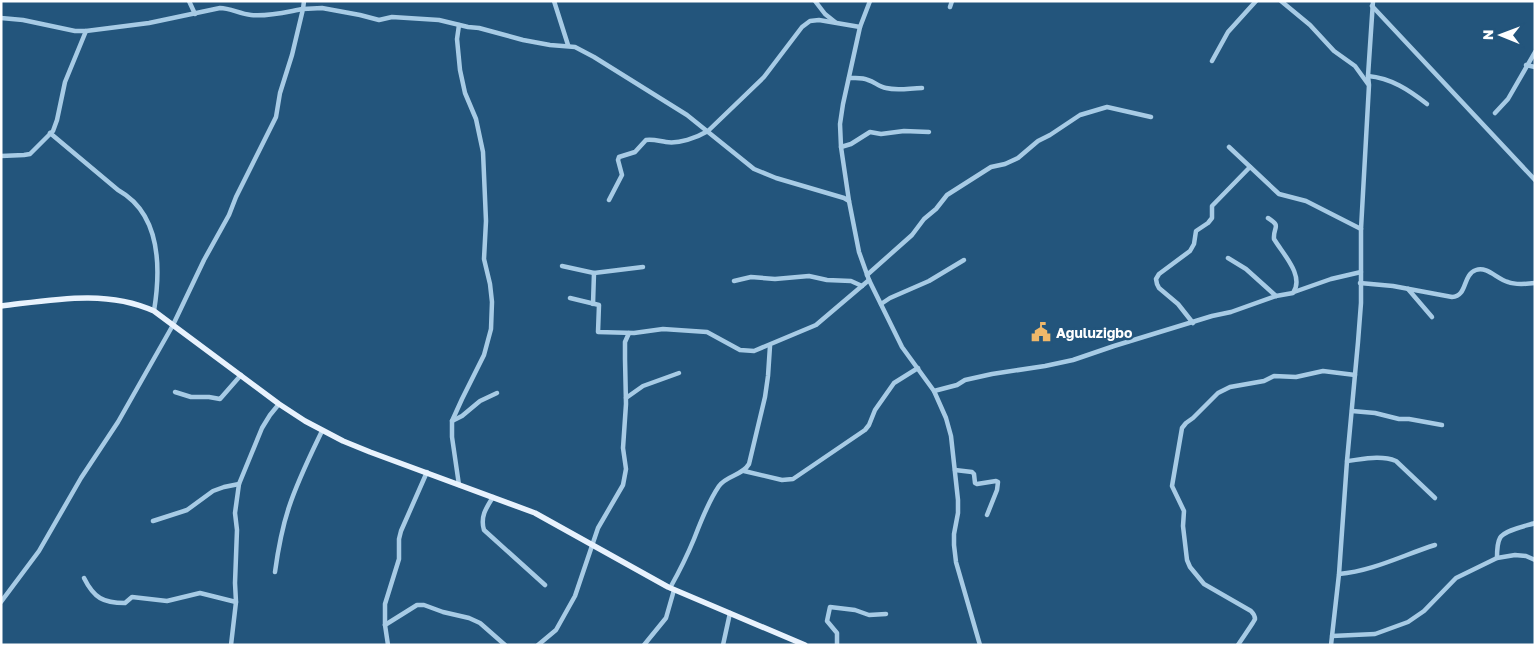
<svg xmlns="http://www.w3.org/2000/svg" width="1536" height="646" viewBox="0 0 1536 646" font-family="'Golos Text',sans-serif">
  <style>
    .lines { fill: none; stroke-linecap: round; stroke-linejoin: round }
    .minor { stroke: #a7cbe5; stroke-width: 4.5 }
    .major { stroke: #e8f2fd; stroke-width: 5.5 }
    .labels { text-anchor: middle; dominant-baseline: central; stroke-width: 4.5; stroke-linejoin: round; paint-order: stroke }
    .poi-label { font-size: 14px; font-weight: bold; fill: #fff; stroke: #23557c; text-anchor: start }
  </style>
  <rect width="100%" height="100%" fill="#23557c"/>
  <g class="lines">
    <g class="minor">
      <path d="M189 1 195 14"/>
      <path d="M554 1 568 45"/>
      <path d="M815 1 825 14 835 22"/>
      <path d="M1281 1 1310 25 1334 51 1355 66 1368 84"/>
      <path d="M1372 6 1535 180"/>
      <path d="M950 7 952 1"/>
      <path d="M1 18 23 20 75 31H86L149 23 220 8C230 8 240 14 251 15 267 17 286 12 303 9L304 1"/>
      <path d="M459 25 457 39 460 70 465 93 476 119 483 152 486 221 484 259 490 284 492 302 491 329 484 355 462 399 452 421V437L459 485"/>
      <path d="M1212 61 1228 32 1256 1"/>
      <path d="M1526 65 1535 67"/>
      <path d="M1368 76C1391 78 1409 90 1427 104"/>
      <path d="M849 78C856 78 862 77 868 80 875 82 879 87 886 88 898 91 910 88 922 88"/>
      <path d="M1495 113 1508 99 1535 52"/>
      <path d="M50 133 118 190C161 214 161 268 154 311"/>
      <path d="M841 147 851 144 870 132 881 134 904 131 929 132"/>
      <path d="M1229 147 1279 194 1306 201 1361 229"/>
      <path d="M1 156 24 155 30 154 53 131 57 120 65 82 86 31"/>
      <path d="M609 200 622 175 618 160 619 157 635 152 646 140C653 139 659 141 666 142 679 144 696 138 708 131L764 77 802 27 810 21 819 20 860 27"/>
      <path d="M849 201 841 147 840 124 843 104 860 27 870 1"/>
      <path d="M1228 258 1246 269 1276 296"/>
      <path d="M562 266 594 273 643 267"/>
      <path d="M867 275 912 235 924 219 936 209 947 195 991 167 1005 164 1018 158 1038 141 1050 135 1080 115 1107 107 1151 117"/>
      <path d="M734 281 751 277 775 279 809 276 827 280 851 281 862 286"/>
      <path d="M1360 283 1393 286 1452 297C1468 296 1462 275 1476 270 1487 266 1497 279 1508 282 1515 285 1527 284 1535 283"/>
      <path d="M1408 289 1432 317"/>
      <path d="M1294 292 1331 279 1361 272"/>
      <path d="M570 298 599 305 598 332 634 333 663 329 707 332 740 350 754 351 816 325 869 280"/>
      <path d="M593 304 594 273"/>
      <path d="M881 304 890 298 929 281 964 260"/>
      <path d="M1193 323 1178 304 1159 288 1157 284 1156 279 1159 274 1190 251 1194 244 1196 231 1208 223 1212 218V206L1250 167"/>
      <path d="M934 391 957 385 965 380 992 374 1045 366 1073 360 1114 346 1212 316 1231 312 1276 296 1293 293C1305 276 1283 254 1274 239 1273 226 1282 227 1268 218"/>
      <path d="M175 392 191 397H209L220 399 241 375"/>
      <path d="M626 398 643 386 679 373"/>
      <path d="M1352 411 1375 413 1399 419H1409L1442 425"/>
      <path d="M452 421 462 416 480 401 497 393"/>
      <path d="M1347 461C1364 459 1381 455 1396 461L1435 498"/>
      <path d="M955 470 972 472 974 474 975 483 977 484 996 481 998 482 997 490 987 515"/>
      <path d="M744 471 782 480 793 479 865 430 869 425 875 410 894 383 918 368"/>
      <path d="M493 497C486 508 480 517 484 530L545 585"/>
      <path d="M153 521 187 510 213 491 224 487 239 484"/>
      <path d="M1497 558C1497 552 1497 543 1500 538 1504 530 1526 526 1535 523"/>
      <path d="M275 572C278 550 282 528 289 507 298 480 310 456 322 431"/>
      <path d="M1339 574C1373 571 1403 555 1435 545"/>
      <path d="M84 578C94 598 103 603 125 603L132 597 167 601 200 593 236 602"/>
      <path d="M670 588C679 572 687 556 694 539 701 521 708 502 719 486 727 475 742 476 749 464L765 397 768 376 770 346"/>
      <path d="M1 602 39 551 81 478 118 422 173 325 204 260 229 215 236 197 276 117 280 93 292 55 303 9 322 8 360 15 379 20 392 17 439 20 468 27 479 28 523 40 550 45 575 47 594 57 687 115 754 169 776 178 844 198 849 201 859 252 869 280 902 347 934 391 946 418 951 436 958 500V513L954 534V545L956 562 980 645"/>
      <path d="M385 625 417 605H424L443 612 469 618 480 623 505 645"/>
      <path d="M1332 636 1375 634 1408 622 1424 611 1456 578 1497 558 1515 555 1526 556 1535 560"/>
      <path d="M231 645 236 602 235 583 237 530 235 513 239 484 262 428 270 415 279 404"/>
      <path d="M388 645 385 625V604L399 559V539L401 531 427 472"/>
      <path d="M538 645 556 630 575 596 598 528 623 485 626 469 623 448 626 404 625 359V342L629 333"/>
      <path d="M644 645 666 618 674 590"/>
      <path d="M723 645 730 613"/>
      <path d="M837 645V633L827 621 830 607 855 610 869 615 886 614"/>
      <path d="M1238 645C1241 640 1254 622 1255 619 1255 615 1253 613 1251 611L1204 584 1190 567 1187 560 1183 526 1184 511 1172 486 1182 428 1186 423 1193 418 1218 393 1230 387 1264 381 1274 376 1296 377 1323 371 1355 375"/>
      <path d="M1331 645 1339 574 1347 461 1358 342 1361 303V229L1369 85 1368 76 1373 1"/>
    </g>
    <path class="major" d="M1 306C52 300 106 289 154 311L279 404 305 421 343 441 370 452 535 513 668 587 805 645"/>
  </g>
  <defs>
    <symbol id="civic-bare" viewBox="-9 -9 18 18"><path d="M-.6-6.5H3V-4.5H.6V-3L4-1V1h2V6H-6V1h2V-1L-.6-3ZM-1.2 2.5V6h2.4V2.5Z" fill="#f0b86a" stroke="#23557c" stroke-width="2.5" paint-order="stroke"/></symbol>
  </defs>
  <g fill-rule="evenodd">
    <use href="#civic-bare" x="1027" y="318" width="28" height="28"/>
  </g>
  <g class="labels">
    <g class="poi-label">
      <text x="1056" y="332">Aguluzigbo</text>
    </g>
  </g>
  <rect width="1536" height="646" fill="none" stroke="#ffffff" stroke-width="5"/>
  <g transform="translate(1501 35) rotate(271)" stroke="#23557c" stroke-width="4" paint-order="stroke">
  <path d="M0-4L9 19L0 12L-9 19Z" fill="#ffffff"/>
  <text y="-8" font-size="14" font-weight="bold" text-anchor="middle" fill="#ffffff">N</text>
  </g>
</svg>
